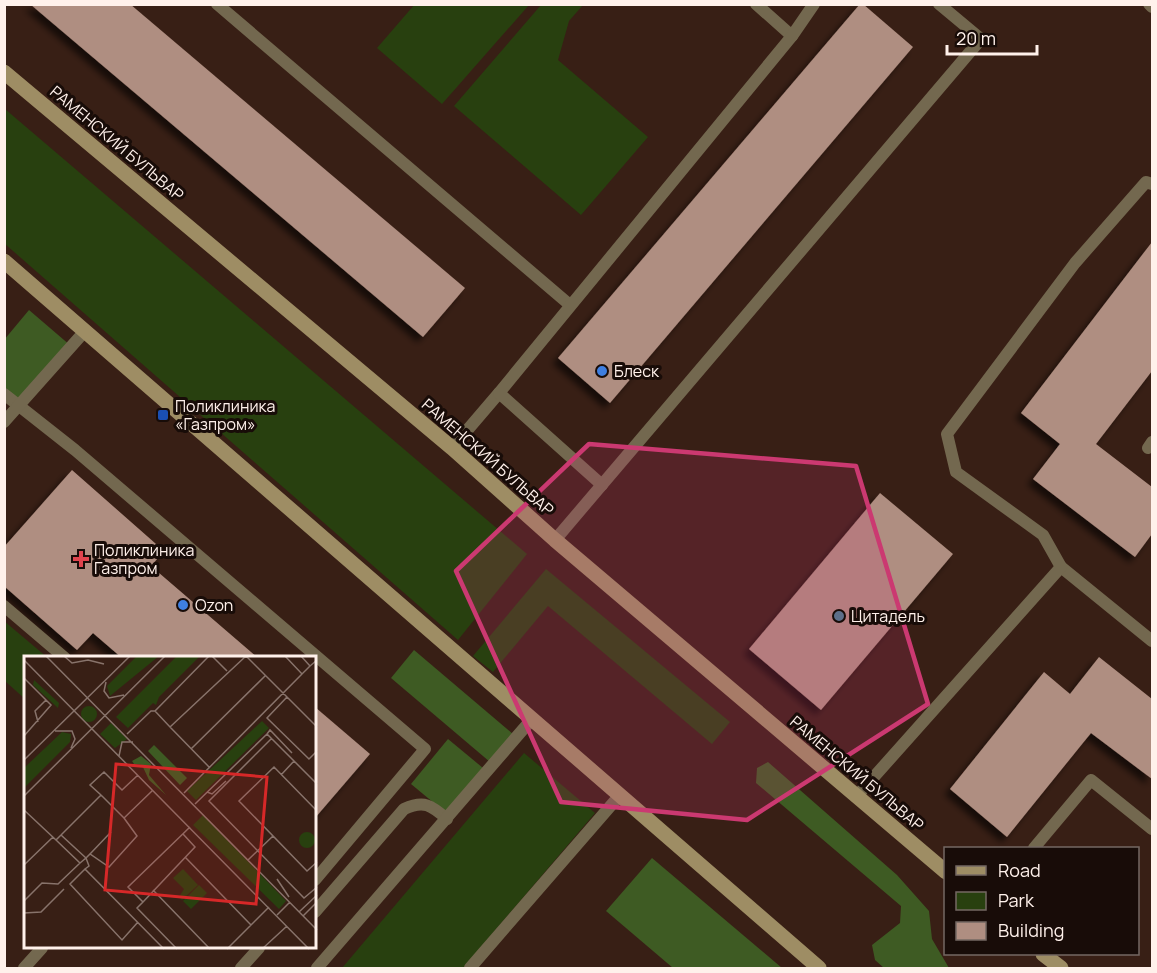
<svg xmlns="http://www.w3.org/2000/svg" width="1157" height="973" viewBox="0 0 1157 973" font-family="Manrope,sans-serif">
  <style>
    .green { fill: #28400f }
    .forest { fill: #3e5b23 }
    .building { fill: #af8e81; filter: url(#shadow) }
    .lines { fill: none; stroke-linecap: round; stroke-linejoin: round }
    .lane { stroke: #73684f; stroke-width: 12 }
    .secondary { stroke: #9e8d64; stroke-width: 15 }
    .marked { fill: #cb3971; fill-opacity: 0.2; stroke: #cb3971; stroke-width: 4.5; stroke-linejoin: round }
    .shop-dot { fill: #3f7fe0; stroke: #180c08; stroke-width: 2 }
    .transit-dot { fill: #1a4fb4; stroke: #180c08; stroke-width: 2 }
    .health-dot { fill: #e0444e; stroke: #180c08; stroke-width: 2 }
    .service-dot { fill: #5c6f8a; stroke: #180c08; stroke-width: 2 }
    .labels { text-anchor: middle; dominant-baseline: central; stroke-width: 6; stroke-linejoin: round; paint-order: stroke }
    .street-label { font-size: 16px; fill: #fff1eb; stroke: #180c08 }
    .poi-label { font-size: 16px; fill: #fff1eb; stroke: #180c08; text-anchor: start }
    .inset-road { fill: none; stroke: #88736b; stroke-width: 1.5 }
    .view { fill: #d62828; fill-opacity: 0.15; stroke: #d62828; stroke-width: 3 }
    .inset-edge { fill: none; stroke: #fff1eb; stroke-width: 3 }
  </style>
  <defs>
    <filter id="shadow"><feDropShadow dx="-5.5" dy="5.5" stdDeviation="3" flood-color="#0009"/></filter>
  </defs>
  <rect width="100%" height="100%" fill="#381f15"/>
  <g class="green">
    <path d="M415 4H529V5L442 104 377 48Z"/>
    <path d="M541 5H583L569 21 558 60 648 137 581 215 454 106Z"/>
    <path d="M5 109 527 554 458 640 5 244Z"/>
    <path d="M546 569 730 722 712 744 548 606 493 672 473 656Z"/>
    <path d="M4 621 48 658H26L25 699 5 681Z"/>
    <path d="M524 753 595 813 463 968H342Z"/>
  </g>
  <g class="forest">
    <path d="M29 310 71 346 18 405 5 394 4 340Z"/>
    <path d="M414 650 513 734 490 762 391 678Z"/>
    <path d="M448 739 483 768 446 813 411 784Z"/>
    <path d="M768 762 897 875 929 911 932 939 949 968H884L875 960 872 945 900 923 901 906 756 783 757 768Z"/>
    <path d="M652 858 782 968H673L606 911Z"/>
  </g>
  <g class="building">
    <path d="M30 4H130L465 288 423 337Z"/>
    <path d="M860 4H863L913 47 610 403 558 358Z"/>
    <path d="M1152 242V371L1096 444 1152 487V534L1135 557 1033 479 1060 444 1021 413Z"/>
    <path d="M72 470 164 551 151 566 258 658H122L93 633 77 650 4 586V547Z"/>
    <path d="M880 493 953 554 821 710 749 649Z"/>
    <path d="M1099 657 1152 699V779L1091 733 1007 837 950 789 1044 672 1070 694Z"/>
    <path d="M315 707 370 754 315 818Z"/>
  </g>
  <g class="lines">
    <g class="lane">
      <path d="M217 4 570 305"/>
      <path d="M756 4 792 36"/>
      <path d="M1149 4 1152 7"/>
      <path d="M4 394 75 450 425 749 315 880"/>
      <path d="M4 422 85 331"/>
      <path d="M452 448 499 393"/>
      <path d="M1148 448 1152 442"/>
      <path d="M602 485 499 393 792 36 814 4"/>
      <path d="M555 540 981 39 939 4"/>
      <path d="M1061 567 1152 641"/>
      <path d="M4 606 65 658"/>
      <path d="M856 797 1061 567 1043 535 956 472 947 434 1075 263 1146 182 1152 184"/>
      <path d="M1034 848 1091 780 1152 829"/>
      <path d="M315 912 404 809C424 800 431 805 447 819"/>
      <path d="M24 968 42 948"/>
      <path d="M241 968 259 948"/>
      <path d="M317 968 532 719"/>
      <path d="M470 968 620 795"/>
    </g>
    <g class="secondary">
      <path d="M4 72 452 448 555 540 946 872"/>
      <path d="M4 261 819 968"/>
      <path d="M1043 954 1061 968"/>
    </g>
  </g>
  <path class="marked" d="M589 444 856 466 928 704 747 820 561 802 456 571Z"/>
  <g class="shop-dot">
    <circle cx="602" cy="371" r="6"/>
    <circle cx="183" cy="605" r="6"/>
  </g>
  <rect class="transit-dot" x="157" y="409" width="12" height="12" rx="3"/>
  <path class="health-dot" d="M78 550h6v6h6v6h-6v6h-6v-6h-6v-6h6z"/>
  <circle class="service-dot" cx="839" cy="616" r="6"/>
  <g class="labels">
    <g class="street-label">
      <text transform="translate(117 143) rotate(40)">РАМЕНСКИЙ БУЛЬВАР</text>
      <text transform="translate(488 457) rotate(41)">РАМЕНСКИЙ БУЛЬВАР</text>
      <text transform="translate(857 773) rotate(40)">РАМЕНСКИЙ БУЛЬВАР</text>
    </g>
    <g class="poi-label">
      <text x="614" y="371">Блеск</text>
      <text x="175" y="406">Поликлиника<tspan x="175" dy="18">«Газпром»</tspan></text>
      <text x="94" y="550">Поликлиника<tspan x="94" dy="18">Газпром</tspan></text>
      <text x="195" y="605">Ozon</text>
      <text x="851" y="616">Цитадель</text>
    </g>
  </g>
  <g transform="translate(24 656)">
    <rect width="292" height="292" fill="#381f15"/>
    <path d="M113 0H135L86 40 83 30ZM153 0H176L135 41 132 49 129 47 104 72 92 61ZM10 24 35 47 34 52 9 29ZM57 58a8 8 0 1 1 16 0a8 8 0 1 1-16 0ZM238 65 245 72 172 144 163 135ZM87 67 103 83 91 92 76 78ZM38 76 47 78 46 86 0 132V112ZM179 159 262 245 255 253 169 169ZM275 184a8 8 0 1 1 16 0a8 8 0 1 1-16 0ZM159 213 174 229 158 244 155 241 160 233 149 222ZM175 229 183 237 167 253 159 245Z" fill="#28400f"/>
    <path d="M130 89 163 122 156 129 124 95ZM117 100 127 108 125 119 142 139 125 124 118 109 110 108 108 105Z" fill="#3e5b23"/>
    <path class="inset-road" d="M22 0 293 274M40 0 48 7 64 4 80 8M188 0 203 15M261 0 278 18 286 10M277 0 286 10 293 4M0 4 285 293M0 22 27 49 0 80M82 26 80 35 85 42 100 39M263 41 243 62 285 103 293 95M131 55 146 71 222 0 293 71M14 66 11 55 22 44M146 71 186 112M31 75H48L51 83 47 92M103 78 127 55H131L185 0M243 78 246 74 268 97M248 82 185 145 280 242 293 231M167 93 241 20M95 100 98 86H109M0 104 106 0M257 119 270 105M183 136 188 138 202 125M160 137 278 18M77 139 66 129 80 116 98 134 114 119M0 140 141 0M171 148 243 78 293 128M0 154 32 184 37 179 62 202 66 198 85 211 113 180 100 162 129 134M293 155 250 111 215 145 283 215 293 206M37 179 77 139 100 162M32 184 56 207 62 202 65 210 61 213 140 293M66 198 87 176M161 201 227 269M224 204 249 180M0 209 29 181M61 213 46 228 98 284 114 266M253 223 265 241M129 234 186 293M0 245 18 227 34 228 56 207M119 246 171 191 159 178M275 256 293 239M0 257 17 256 40 233M253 259 266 246M279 260 293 246M153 293 113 252 119 246 104 231 166 171M203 293 245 251M238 293 263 270"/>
    <path class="view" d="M92 108 243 121 232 248 81 234Z"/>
    <rect width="292" height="292" class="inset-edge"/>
  </g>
  <rect width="1157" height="973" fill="none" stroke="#fff1eb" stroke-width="12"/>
  <rect x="944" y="847" width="195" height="108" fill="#180c08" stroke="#746863" stroke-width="1.5"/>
  <rect x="956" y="866" width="30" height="9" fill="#9e8d64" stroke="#746863" stroke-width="1.5"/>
  <text x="998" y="877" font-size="18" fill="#fff1eb">Road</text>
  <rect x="956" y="892" width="30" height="18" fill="#28400f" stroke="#746863" stroke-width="1.5"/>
  <text x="998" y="907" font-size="18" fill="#fff1eb">Park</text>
  <rect x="956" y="922" width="30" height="18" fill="#af8e81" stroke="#746863" stroke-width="1.5"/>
  <text x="998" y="937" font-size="18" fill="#fff1eb">Building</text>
  <path d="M947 45v9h90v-9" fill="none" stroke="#fff1eb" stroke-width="3"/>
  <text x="956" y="45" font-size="18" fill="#fff1eb" stroke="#180c08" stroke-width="4.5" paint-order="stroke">20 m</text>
</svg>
